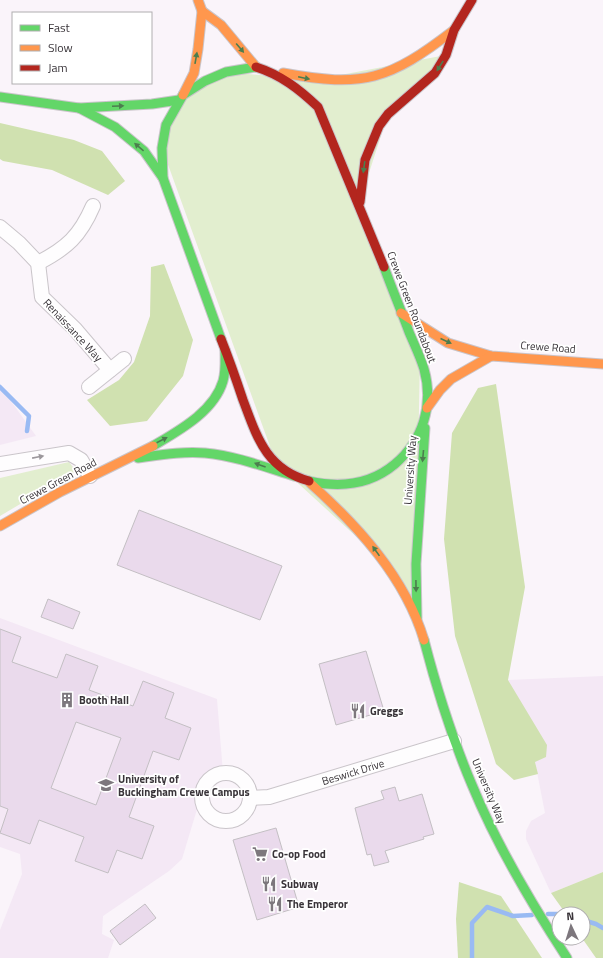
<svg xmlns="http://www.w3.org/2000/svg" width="603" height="958" viewBox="0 0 603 958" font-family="'Titillium Web',sans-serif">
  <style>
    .built { fill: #f4e8f5 }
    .green { fill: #e2eecf }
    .forest { fill: #d0e1b0 }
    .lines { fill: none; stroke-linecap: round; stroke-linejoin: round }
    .stream { stroke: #99baf3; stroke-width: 4.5 }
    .building { fill: #eadaec; stroke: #c3bfc3; fill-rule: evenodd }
    .street-casing { stroke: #cac5ca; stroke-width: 16 }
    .fast-casing { stroke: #cac5ca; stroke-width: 11 }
    .slow-casing { stroke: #cac5ca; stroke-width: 11 }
    .jam-casing { stroke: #cac5ca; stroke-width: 11 }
    .street { stroke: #fefdfe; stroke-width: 14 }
    .fast { stroke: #63d668; stroke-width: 9 }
    .slow { stroke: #ff974d; stroke-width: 9 }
    .jam { stroke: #b3261e; stroke-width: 9 }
    .oneway { fill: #4c7d4e }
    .oneway2 { fill: #9c989c }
    .labels { text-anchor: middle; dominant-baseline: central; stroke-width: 3.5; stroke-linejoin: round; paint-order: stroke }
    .street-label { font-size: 11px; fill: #393439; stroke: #fff }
    .poi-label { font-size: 11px; font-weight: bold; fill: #393439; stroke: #fff; text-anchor: start }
  </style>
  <rect width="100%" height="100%" fill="#faf4fa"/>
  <g class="built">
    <path d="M0 386 36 436 0 445Z"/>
    <path d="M0 618 217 699 223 773 201 796 182 859 169 871 103 916 102 934 114 940 108 958H0V930L22 874 20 854 0 847Z"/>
    <path d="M603 676V872L551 893 526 839V831L531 821 545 813 535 762 508 680Z"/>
  </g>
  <g class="green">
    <path d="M446 55 388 114 359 204 420 357 415 617 385 563 276 463 162 148 179 100 226 72 314 80Z"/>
    <path d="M69 462 76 471 0 516V478Z"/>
  </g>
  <g class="forest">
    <path d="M0 123 74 140 102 151 125 181 108 195 52 170 3 161 0 159Z"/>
    <path d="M164 264 193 340 183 376 147 421 110 426 87 400 119 380 134 362 150 316 151 267Z"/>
    <path d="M496 384 525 587 508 680 547 745 546 757 535 762 538 774 514 780 496 764 455 636 444 539 452 433 478 388Z"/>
    <path d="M603 872V958H596L582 938 583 914H566L551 893Z"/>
    <path d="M459 882 501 896 542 958H458L456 919Z"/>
  </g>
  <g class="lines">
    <g class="stream">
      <path d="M0 387 29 416 27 431"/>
      <path d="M548 914H566"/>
      <path d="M583 920 596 924 603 928"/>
      <path d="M472 958V923L487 907 513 916 532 915"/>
    </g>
  </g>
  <g class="building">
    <path d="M139 510 282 566 260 620 117 565Z"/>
    <path d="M48 599 80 612 73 629 41 617Z"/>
    <path d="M0 629 21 637 12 662 57 678 66 654 98 666 89 690 133 706 143 681 174 693 165 718 191 728 179 760 153 751 129 817 154 826 142 859 117 850 108 873 75 861 84 837 39 820 30 844 0 833 8 809 0 806ZM76 722 121 738 96 805 51 788Z"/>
    <path d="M366 651 384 711 336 725 319 664Z"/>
    <path d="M395 787 399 801 422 794 434 834 423 837 424 839 385 851 389 862 374 866 371 854 367 855 355 808 384 799 381 791Z"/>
    <path d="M276 828 299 907 257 920 233 840Z"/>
    <path d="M145 904 156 918 120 945 110 931Z"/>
  </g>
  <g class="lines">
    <defs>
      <g id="street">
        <path d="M0 227 19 243 38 263 42 297 75 329 110 370"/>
        <path d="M38 263C67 248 80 236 93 206"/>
        <path d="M89 387 124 359"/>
        <path d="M0 464 69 453 81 460 90 476"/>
        <circle cx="226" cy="797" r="24"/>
        <path d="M250 798 269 797 454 741"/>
      </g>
      <g id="fast">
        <path d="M0 97 79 108 152 104 179 100"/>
        <path d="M79 108 115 127 144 151 163 178"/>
        <path d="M221 339 163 178 162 148 166 125 183 95 205 81 226 72 256 67"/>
        <path d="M153 446C178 431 214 412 223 381 226 371 225 360 225 350"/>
        <path d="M138 458C160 455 183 451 205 453 236 456 265 467 294 476"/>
        <path d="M309 481C340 488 370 485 395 464 423 440 434 405 424 369 420 356 414 344 409 332 401 310 392 289 384 267"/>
        <path d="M417 618 416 564 425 428"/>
        <path d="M424 640C437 690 452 738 472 785 497 846 531 903 567 958"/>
      </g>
      <g id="slow">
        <path d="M202 11 221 25 256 67"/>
        <path d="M283 73C364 88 389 80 454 30"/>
        <path d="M183 95 194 73 198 49 202 11 198 0"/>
        <path d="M401 313 448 343 491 356 603 364"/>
        <path d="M427 408 440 390 451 379 491 356"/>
        <path d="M310 483C358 526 405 577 424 640"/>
        <path d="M0 526 60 492 153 446"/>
      </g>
      <g id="jam">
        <path d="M256 67C281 75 299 89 318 107L384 267"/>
        <path d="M360 202 365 160 379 126 388 114 435 73 446 55 454 30 472 0"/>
        <path d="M221 339C229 359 236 379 243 400 257 437 266 469 309 481"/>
      </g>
    </defs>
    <use href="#street" class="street-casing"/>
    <use href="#fast" class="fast-casing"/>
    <use href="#slow" class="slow-casing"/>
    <use href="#jam" class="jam-casing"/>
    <use href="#street" class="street"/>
    <use href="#fast" class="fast"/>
    <use href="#slow" class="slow"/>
    <use href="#jam" class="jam"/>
  </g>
  <defs><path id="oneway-solid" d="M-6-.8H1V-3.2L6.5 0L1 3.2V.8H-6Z"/></defs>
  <g class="oneway">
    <use href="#oneway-solid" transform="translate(240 48) rotate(50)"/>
    <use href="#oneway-solid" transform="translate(196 58) rotate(-80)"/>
    <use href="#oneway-solid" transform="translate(440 66) rotate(122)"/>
    <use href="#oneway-solid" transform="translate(304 78) rotate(12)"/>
    <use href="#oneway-solid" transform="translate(118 106) rotate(-3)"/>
    <use href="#oneway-solid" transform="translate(139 147) rotate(-140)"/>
    <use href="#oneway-solid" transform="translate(364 167) rotate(98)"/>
    <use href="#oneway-solid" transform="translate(446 341) rotate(24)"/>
    <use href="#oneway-solid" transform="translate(162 440) rotate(-27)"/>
    <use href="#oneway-solid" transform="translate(423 456) rotate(95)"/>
    <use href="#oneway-solid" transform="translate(260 465) rotate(-160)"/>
    <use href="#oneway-solid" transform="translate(376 551) rotate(-125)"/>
    <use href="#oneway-solid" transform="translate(416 586) rotate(89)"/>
  </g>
  <use class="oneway2" href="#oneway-solid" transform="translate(38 457) rotate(-11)"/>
  <defs>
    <symbol id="building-bare" viewBox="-9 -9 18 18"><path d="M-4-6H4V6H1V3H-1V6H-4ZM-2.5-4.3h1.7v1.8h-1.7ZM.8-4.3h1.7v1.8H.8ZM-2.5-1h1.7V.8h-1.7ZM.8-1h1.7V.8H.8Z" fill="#7d777d" stroke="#fff" stroke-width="2.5" paint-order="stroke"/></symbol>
    <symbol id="restaurant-bare" viewBox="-9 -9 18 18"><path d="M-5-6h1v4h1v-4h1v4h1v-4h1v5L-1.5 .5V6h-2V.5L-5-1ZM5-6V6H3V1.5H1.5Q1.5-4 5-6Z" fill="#7d777d" stroke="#fff" stroke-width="2.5" paint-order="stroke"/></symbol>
    <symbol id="university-bare" viewBox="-9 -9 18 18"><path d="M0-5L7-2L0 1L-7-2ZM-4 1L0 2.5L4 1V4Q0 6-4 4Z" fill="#7d777d" stroke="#fff" stroke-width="2.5" paint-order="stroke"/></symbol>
    <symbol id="supermarket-bare" viewBox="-9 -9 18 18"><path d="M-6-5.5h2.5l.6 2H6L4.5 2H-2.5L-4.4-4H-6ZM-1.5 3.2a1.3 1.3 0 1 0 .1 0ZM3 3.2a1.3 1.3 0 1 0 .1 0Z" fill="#7d777d" stroke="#fff" stroke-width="2.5" paint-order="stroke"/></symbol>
  </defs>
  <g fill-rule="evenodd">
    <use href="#building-bare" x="56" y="689" width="22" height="22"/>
    <use href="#restaurant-bare" x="347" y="700" width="22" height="22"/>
    <use href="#university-bare" x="95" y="774" width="22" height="22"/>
    <use href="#supermarket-bare" x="249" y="843" width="22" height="22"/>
    <use href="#restaurant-bare" x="258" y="873" width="22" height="22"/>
    <use href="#restaurant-bare" x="264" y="893" width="22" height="22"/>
  </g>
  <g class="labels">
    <g class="street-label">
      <text transform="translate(412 307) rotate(69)">Crewe Green Roundabout</text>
      <text transform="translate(73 330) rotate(47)">Renaissance Way</text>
      <text transform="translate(548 347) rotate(4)">Crewe Road</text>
      <text transform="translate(410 470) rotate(-86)">University Way</text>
      <text transform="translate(58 481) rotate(-28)">Crewe Green Road</text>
      <text transform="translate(353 772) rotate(-17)">Beswick Drive</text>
      <text transform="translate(489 791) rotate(67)">University Way</text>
    </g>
    <g class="poi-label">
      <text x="79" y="700">Booth Hall</text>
      <text x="370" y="711">Greggs</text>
      <text x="118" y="779">University of<tspan x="118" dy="13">Buckingham Crewe Campus</tspan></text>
      <text x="272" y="854">Co-op Food</text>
      <text x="281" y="884">Subway</text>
      <text x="287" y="904">The Emperor</text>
    </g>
  </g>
  <rect x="12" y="12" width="140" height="72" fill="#ffffff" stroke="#b0aeb0"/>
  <rect x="20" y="25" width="20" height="6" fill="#63d668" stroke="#b0aeb0"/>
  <text x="48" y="32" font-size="12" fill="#393439">Fast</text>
  <rect x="20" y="45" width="20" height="6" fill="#ff974d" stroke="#b0aeb0"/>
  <text x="48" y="52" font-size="12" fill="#393439">Slow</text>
  <rect x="20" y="65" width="20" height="6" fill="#b3261e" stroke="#b0aeb0"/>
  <text x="48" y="72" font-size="12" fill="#393439">Jam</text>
  <g transform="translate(571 926) rotate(356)"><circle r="19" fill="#ffffff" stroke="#b0aeb0"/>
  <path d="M0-3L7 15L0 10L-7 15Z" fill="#7d777d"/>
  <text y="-6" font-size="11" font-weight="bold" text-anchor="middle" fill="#393439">N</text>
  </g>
</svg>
